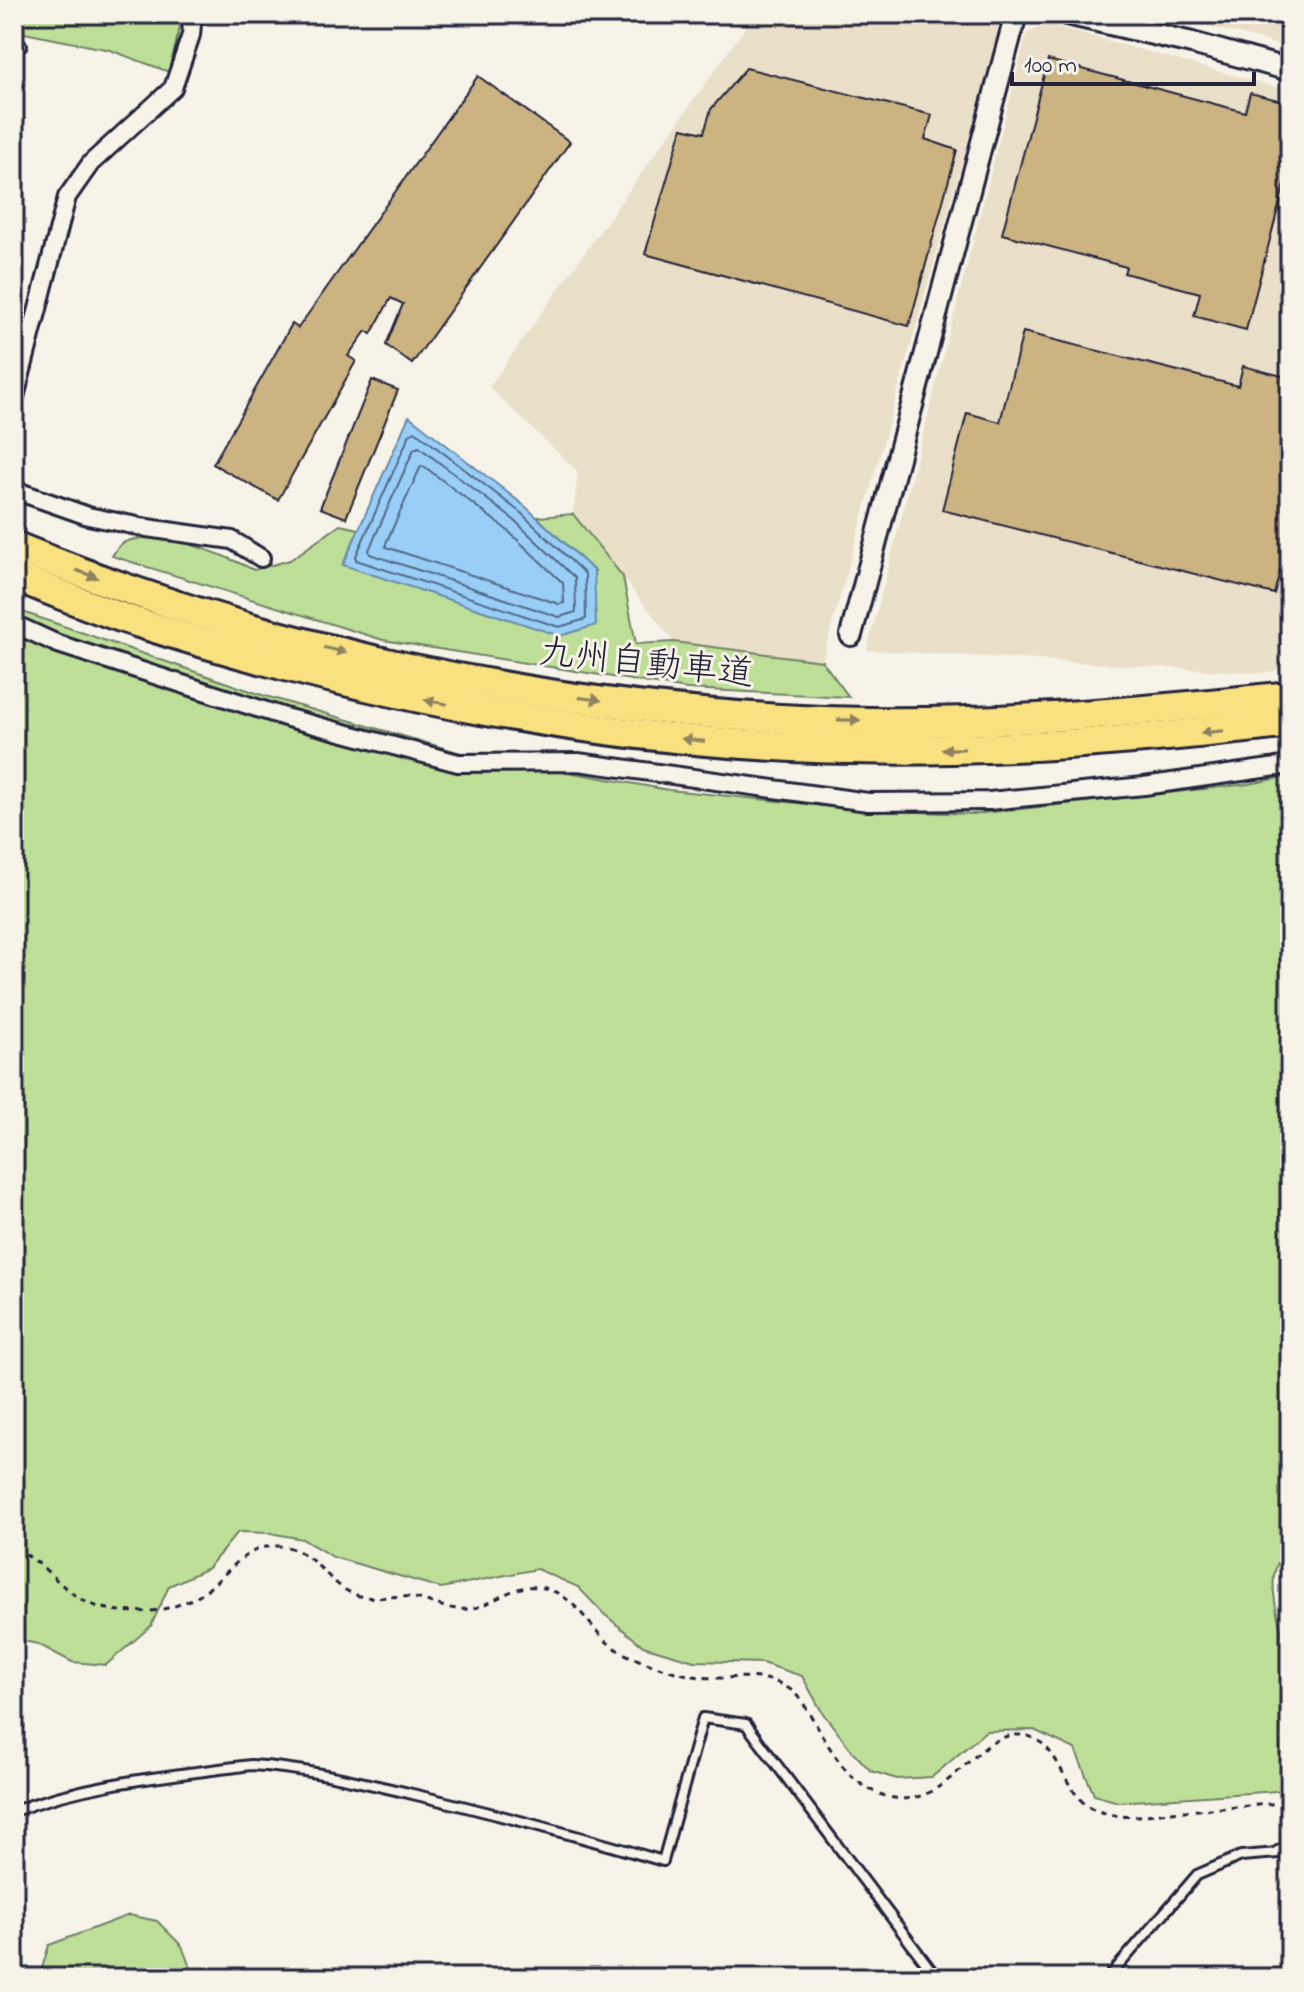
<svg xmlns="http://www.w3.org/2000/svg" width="1304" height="1992" viewBox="0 0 1304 1992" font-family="'Indie Flower','Klee One',sans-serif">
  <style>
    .built { fill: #eae0c9 }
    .green { fill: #bedf97; stroke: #708069; stroke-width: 2 }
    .water { fill: #99cff7; stroke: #698aac; stroke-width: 2 }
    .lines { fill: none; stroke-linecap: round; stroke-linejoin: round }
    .shore { stroke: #526786; stroke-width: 2 }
    .building { fill: #cbb382; stroke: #22223b; stroke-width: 2 }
    .service-casing { stroke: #22223b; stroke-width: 14 }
    .minor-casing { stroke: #22223b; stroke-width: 22 }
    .tertiary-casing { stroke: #22223b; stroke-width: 26 }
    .motorway-casing { stroke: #22223b; stroke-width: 34 }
    .path { stroke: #22223b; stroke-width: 3; stroke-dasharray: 6 6; stroke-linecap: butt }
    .service { stroke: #f7f3e8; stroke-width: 8 }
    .minor { stroke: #f7f3e8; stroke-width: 16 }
    .tertiary { stroke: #f7f3e8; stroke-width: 20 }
    .motorway { stroke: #fae180; stroke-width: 28 }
    .oneway { fill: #8e825e }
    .labels { text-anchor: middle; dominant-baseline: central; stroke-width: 6; stroke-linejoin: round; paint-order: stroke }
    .street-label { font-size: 36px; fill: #22223b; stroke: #f7f3e8 }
  </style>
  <rect width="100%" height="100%" fill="#f7f3e8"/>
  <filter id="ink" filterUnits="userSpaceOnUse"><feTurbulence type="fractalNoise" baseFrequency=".0125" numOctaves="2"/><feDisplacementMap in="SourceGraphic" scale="16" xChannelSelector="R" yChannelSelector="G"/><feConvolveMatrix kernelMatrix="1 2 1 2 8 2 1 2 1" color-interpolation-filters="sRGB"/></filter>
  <g filter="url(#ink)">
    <g class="built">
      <path d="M755 14H996L999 31 822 661 674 642 573 514 578 472 489 387Z"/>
      <path d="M1165 14H1290V48Z"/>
      <path d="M1048 24 1290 91V669L1260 673 867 650 1027 33Z"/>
    </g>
    <g class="green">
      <path d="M14 14H183L169 72 110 50 14 31Z"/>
      <path d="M573 514 623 577 636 644 674 642 822 661 849 697 687 689 383 640 112 556C115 551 120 544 125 542 161 528 222 554 254 570L290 560 340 525 359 529 343 565 594 571 537 517Z"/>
      <path d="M14 609 262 695 461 753 669 790 865 810 974 814 1249 784 1285 777 1290 779V1549C1260 1567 1279 1619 1285 1647L1290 1655V1790L1118 1802 1094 1795 1075 1749 1034 1730 986 1731 932 1777 897 1779 871 1771 852 1751 822 1712 802 1676 762 1663 694 1661 643 1646 604 1614 578 1587 537 1569 441 1588 333 1557 302 1539 270 1533 238 1532 208 1568 169 1586 151 1626 106 1665 72 1662 38 1644 14 1639Z"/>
      <path d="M129 1915 157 1921 182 1946 194 1978H39L49 1945Z"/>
    </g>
    <path class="water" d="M409 416 526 507 594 571 596 625 560 636 343 565Z"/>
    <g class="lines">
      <g class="shore">
        <path d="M415 431 521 513 585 574 586 619 559 627 356 560V556L410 434Z"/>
        <path d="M419 447 514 520 575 578 576 612 559 617 370 554 369 550 414 449Z"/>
        <path d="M421 466 425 467 507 530 563 583 564 603 559 604 386 547V543Z"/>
      </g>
    </g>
    <g class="building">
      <path d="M1048 60 1245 112 1250 93 1290 103V164L1246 330 1194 316 1200 293 1124 273 1126 267 1002 234Z"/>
      <path d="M746 68 932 115 925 139 957 150 909 326 645 254 682 128 704 133 711 109Z"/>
      <path d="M478 76 570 142 412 364 386 345 403 304 391 298 371 334 366 331 348 356 356 361 278 500 213 464 292 324 298 328Z"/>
      <path d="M1023 332 1238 386 1243 366 1290 378V533L1274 594 942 510 967 413 1000 422Z"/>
      <path d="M372 380 398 390 346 518 320 508Z"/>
    </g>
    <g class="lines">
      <defs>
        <g id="service">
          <path d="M14 44 22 46"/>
          <path d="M14 1811C90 1782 171 1776 251 1765 304 1768 357 1781 408 1793 494 1813 578 1836 663 1861L703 1718 746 1724 937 1978"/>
          <path d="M1276 1852 1290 1844"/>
          <path d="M1108 1978 1197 1875 1241 1856 1290 1852"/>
        </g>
        <g id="minor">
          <path d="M14 401 67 197 91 163 173 88 191 35 193 14"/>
          <path d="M14 490 88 516 147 528 232 540 261 558"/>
          <path d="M14 624 58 644 288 718 458 763 578 762 868 802 989 801 1144 786 1290 765"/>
        </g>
        <g id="tertiary">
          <path d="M1067 14 1192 43 1290 70"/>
          <path d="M851 635 1016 14"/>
        </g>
        <g id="motorway">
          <path d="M14 546C263 648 532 706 801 720 965 728 1128 713 1290 696"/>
          <path d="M14 576C55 592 95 609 136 622 399 707 675 756 952 749 1065 747 1178 736 1290 723"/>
        </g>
      </defs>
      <use href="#service" class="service-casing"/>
      <use href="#minor" class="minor-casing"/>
      <use href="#tertiary" class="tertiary-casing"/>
      <use href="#motorway" class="motorway-casing"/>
      <path class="path" d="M14 1549C47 1561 63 1597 99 1607 135 1616 174 1613 205 1591 230 1573 244 1545 279 1546 318 1548 328 1592 365 1597 380 1599 395 1595 410 1597 430 1600 446 1611 468 1609 492 1607 510 1584 537 1587 579 1591 590 1637 623 1653 643 1663 680 1675 701 1677 732 1681 759 1670 788 1688 799 1695 805 1706 811 1716 827 1743 843 1776 871 1790 940 1826 968 1739 1014 1735 1060 1732 1060 1791 1091 1808 1098 1812 1112 1815 1120 1816 1136 1818 1155 1813 1171 1812 1211 1809 1251 1806 1290 1802"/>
      <use href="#service" class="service"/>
      <use href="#minor" class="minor"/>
      <use href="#tertiary" class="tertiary"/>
      <use href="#motorway" class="motorway"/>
    </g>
    <defs><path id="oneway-solid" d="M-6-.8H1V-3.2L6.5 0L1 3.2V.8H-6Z" transform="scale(2)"/></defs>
    <g class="oneway">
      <use href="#oneway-solid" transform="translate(87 574) rotate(20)"/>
      <use href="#oneway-solid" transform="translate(335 650) rotate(13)"/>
      <use href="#oneway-solid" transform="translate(590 699) rotate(8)"/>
      <use href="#oneway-solid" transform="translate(436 702) rotate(-169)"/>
      <use href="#oneway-solid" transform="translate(849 720) rotate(1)"/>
      <use href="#oneway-solid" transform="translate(1212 732) rotate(174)"/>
      <use href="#oneway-solid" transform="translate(693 740) rotate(-173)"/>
      <use href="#oneway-solid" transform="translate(953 749) rotate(179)"/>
    </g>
  </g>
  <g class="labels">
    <g class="street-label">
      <text transform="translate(646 665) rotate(6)">九州自動車道</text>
    </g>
  </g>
  <rect width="1304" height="1992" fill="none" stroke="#f7f3e8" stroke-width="48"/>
  <rect x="24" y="24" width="1256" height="1944" fill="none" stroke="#22223b" stroke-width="3" filter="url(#ink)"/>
  <path d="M1012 72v12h242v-12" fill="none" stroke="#22223b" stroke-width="4"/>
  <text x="1024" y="72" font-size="24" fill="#22223b" stroke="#f7f3e8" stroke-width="6" paint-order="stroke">100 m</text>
</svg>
